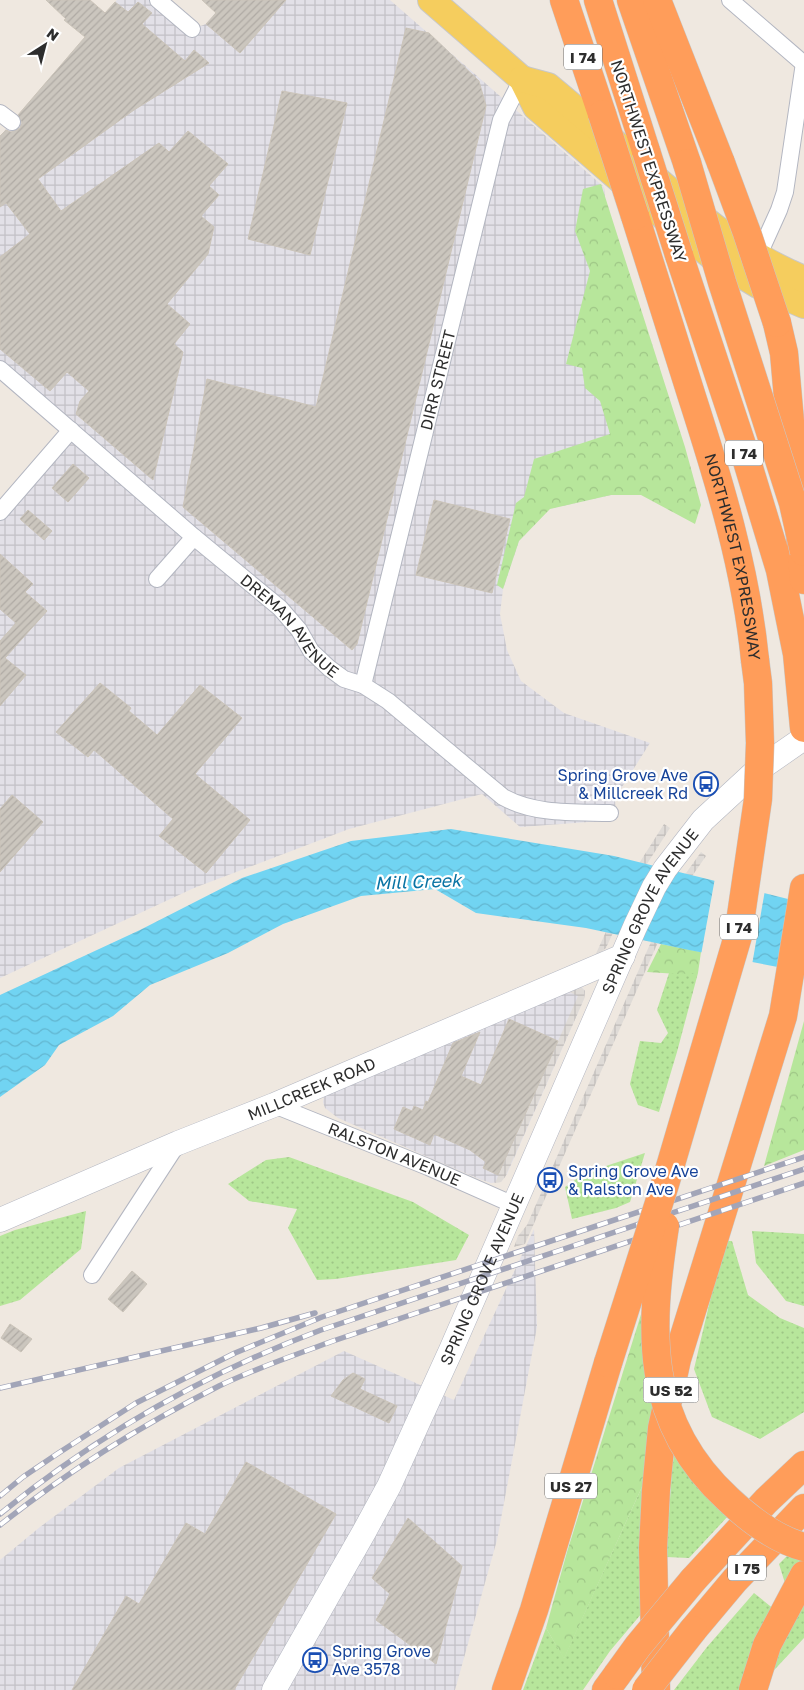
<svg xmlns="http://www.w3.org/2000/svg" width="804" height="1690" viewBox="0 0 804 1690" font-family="'Golos Text',sans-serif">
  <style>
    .industrial { fill: url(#industrial-grid) }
    .grass { fill: url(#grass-dots) }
    .forest { fill: url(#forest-crowns) }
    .plaza { fill: url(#plaza-grid) }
    .water { fill: url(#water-waves) }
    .pier { fill: #efe8e0 }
    .building { fill: url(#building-hatch); stroke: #cbc4b9 }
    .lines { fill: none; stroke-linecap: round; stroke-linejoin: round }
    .street-casing { stroke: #b3b6c1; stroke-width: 18 }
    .secondary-casing { stroke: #b3b6c1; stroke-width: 25 }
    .primary-casing { stroke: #c8c8c8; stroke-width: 28 }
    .highway-casing { stroke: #c8c8c8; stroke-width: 29 }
    .street { stroke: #fff; stroke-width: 16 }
    .secondary { stroke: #fff; stroke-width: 24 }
    .primary { stroke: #f5cd5e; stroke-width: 26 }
    .highway { stroke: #ff9d5a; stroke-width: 28 }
    .rail-casing { stroke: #a2a5b8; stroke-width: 5.5 }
    .rail { stroke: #fff; stroke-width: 4; stroke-dasharray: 11; stroke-linecap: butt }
    .highway-bridge-casing { stroke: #c8c8c8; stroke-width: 29; stroke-linecap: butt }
    .highway-bridge { stroke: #ff9d5a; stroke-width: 28 }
    .labels { text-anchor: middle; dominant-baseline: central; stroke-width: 4.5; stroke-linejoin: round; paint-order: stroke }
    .shield { fill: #fff; stroke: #6c6c6c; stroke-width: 1 }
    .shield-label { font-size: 15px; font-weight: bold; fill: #2d2d2d }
    .street-label { font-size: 16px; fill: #2d2d2d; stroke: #fff }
    .transit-label { font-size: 16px; fill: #164399; stroke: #fff; text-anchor: start }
    .water-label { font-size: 18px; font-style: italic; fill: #0a74a4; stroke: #fff }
  </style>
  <defs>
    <pattern id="industrial-grid" width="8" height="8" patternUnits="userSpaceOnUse" patternTransform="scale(1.25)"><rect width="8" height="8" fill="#e2e0e7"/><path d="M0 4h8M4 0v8" fill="none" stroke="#c2c0c6"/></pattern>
    <pattern id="grass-dots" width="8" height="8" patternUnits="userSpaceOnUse" patternTransform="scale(1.25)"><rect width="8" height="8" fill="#b7e69b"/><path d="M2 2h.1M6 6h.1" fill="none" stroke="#9ec686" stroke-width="1.8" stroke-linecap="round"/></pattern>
    <pattern id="forest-crowns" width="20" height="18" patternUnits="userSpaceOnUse" patternTransform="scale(1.25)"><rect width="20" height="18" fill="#b7e69b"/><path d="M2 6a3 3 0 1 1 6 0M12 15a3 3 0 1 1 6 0" fill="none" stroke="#9ec686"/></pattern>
    <pattern id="plaza-grid" width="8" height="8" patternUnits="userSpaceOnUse" patternTransform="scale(1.25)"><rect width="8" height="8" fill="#dfdbd7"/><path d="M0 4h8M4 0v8" fill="none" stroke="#c0bcb9"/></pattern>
    <pattern id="water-waves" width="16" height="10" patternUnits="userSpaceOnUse" patternTransform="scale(1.25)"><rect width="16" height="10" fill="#71d4f2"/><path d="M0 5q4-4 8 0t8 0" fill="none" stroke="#62b6d0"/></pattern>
    <pattern id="building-hatch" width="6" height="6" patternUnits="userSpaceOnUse" patternTransform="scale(1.25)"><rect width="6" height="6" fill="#cbc6be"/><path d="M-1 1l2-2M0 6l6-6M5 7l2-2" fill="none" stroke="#afaaa4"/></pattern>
  </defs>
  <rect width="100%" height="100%" fill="#efe8e0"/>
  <g class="industrial">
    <path d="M117 0H158L192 29 206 24 226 0H390L604 187 625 434 633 495H611L549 509 519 541 503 589 500 614 507 650 521 681 564 713 650 743 615 798 616 820 520 827 482 794 349 829 194 888 0 978V512L71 430 0 369V136Z"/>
    <path d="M582 987 585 991 584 999 507 1174 501 1182 491 1183 479 1179 338 1118 325 1108 323 1102 324 1096 531 1003Z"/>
    <path d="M534 1229 537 1327 497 1540 455 1690H0V1560L40 1527 119 1468 344 1351 454 1400Z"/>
  </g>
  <g class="grass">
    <path d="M669 973H698L677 1052 659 1112 638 1105 630 1084 640 1041 661 1043 668 1033 657 1010Z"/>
    <path d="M645 1153 630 1202 616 1208 572 1219 565 1187 585 1173Z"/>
    <path d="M289 1157 413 1202 469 1235 456 1260 336 1279 317 1280 288 1228 297 1209 249 1201 228 1184 266 1160Z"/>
    <path d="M86 1211 81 1249 20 1300 0 1306V1236L15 1230Z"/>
    <path d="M752 1231 804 1234V1306L786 1301 756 1263Z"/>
    <path d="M724 1241H732L748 1295 780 1318 804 1328V1412L760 1439 712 1417 694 1369Z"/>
    <path d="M679 1418 730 1514 689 1558 666 1557 672 1470Z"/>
    <path d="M646 1478 642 1613 610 1651 583 1690H523L546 1628 564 1658Z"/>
    <path d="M804 1539V1638L764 1681 758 1690H674L707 1647 754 1593 775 1610 789 1596 779 1564Z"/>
  </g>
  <g class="forest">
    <path d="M601 184 685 447 701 505 695 524 641 495H611L550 509 519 541 503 589 497 585 516 503 524 497 534 459 610 434 600 401 585 388 582 368 566 364 590 271 575 231 583 189Z"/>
    <path d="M661 944 701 952 698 973 678 974 647 972Z"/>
    <path d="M804 1021V1150L764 1166Z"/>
    <path d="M647 1295 666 1388 646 1478 564 1659 546 1628 567 1552Z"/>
  </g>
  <g class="plaza">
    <path d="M664 824 670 828 638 878 606 948 594 958 624 892 638 865Z"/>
    <path d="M701 852 706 856 688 882 670 915 525 1244 514 1247 518 1236 527 1225 661 919 679 883Z"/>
    <path d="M579 985 585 991 584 999 505 1177 501 1182 495 1183 578 996 562 989Z"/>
  </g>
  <path class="water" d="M451 829 614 856 804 903V972L689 950 586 928 476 913 435 889 361 896 283 924 228 953 150 985 113 1016 59 1045 45 1065 0 1097V995L140 930 242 878 351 841Z"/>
  <path class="pier" d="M715 878 765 890 752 965 701 955Z"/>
  <g class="building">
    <path d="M46 0H90L105 13 115 2 128 12 138 2 152 13 142 24 185 61 194 50 209 63 134 110 38 179 61 211 159 143 169 152 188 131 228 164 209 186 219 195 201 216 214 227 208 254 167 304 190 324 174 344 183 352 153 480 76 414 80 401 89 391 67 372 50 391 0 349V257L30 234 6 203 0 207V136L6 130 11 132 20 128 22 123 18 115 85 37 64 20 66 19Z"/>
    <path d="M202 0H286L240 53 206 24 216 13Z"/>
    <path d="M406 28 429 33 479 81 486 106 357 644 352 650 183 507 207 379 316 407Z"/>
    <path d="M282 91 347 103 310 255 248 239Z"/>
    <path d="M73 464 89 478 68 502 52 488Z"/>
    <path d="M434 500 510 519 492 593 416 575Z"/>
    <path d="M28 510 52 531 44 540 20 519Z"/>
    <path d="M0 554 33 584 25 592 47 611 5 658 26 675 0 706V641L16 623 0 609Z"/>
    <path d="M100 683 131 708 129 711 157 735 200 685 242 718 195 774 250 820 206 873 159 836 173 819 94 750 88 757 56 732Z"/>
    <path d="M12 795 43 822 0 872V809Z"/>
    <path d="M509 1019 558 1041 498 1175 483 1168 486 1162 470 1150 434 1134 430 1145 394 1129 403 1107 412 1111 414 1106 423 1110 426 1101 428 1102 453 1043 480 1032 461 1076 481 1085Z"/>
    <path d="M132 1271 147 1284 123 1312 108 1299Z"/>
    <path d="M10 1324 32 1339 21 1352 1 1338Z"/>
    <path d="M353 1373 365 1379 360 1389 397 1406 389 1423 331 1396 343 1380Z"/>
    <path d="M246 1462 336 1514 234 1690H72L126 1596 139 1604 186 1523 205 1534Z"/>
    <path d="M408 1518 462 1566 436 1664 376 1620 390 1594 372 1578Z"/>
  </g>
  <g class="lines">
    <defs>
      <g id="street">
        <path d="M158 0 192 29"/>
        <path d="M730 0 804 64"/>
        <path d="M0 113 12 122"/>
        <path d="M756 261 779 210 785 192 804 63"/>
        <path id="s1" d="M0 369 194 537 280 608 299 630 311 651 329 668 344 679 363 685 388 701 503 797C535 815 575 812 610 813"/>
        <path d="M0 512 71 430"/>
        <path d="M157 579 194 537"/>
        <path id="s2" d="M363 685 501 120 522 79"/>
        <path id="s3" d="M274 1105 428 1167 514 1205"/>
        <path d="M92 1275 178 1143"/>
      </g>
      <g id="secondary">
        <path id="s4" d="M0 1220 178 1143 274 1105 623 956"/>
        <path id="s5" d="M274 1690 364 1532 389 1486 451 1350 635 927 654 887 665 869 703 820 755 772 804 738"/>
      </g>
      <g id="primary">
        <path d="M431 0 522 79 536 107 647 203 715 259 758 285 804 305"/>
        <path d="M522 79 548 86C579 112 609 137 638 163 689 208 740 253 804 279"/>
      </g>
      <g id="highway">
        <path d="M564 0 602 114"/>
        <path d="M598 0 646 151"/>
        <path d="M631 0 687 163"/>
        <path d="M657 0 721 163"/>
        <path id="s6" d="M635 216C654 276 673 337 692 397 720 484 746 569 755 660"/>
        <path d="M679 255 743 448 780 570 797 654 804 728"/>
        <path d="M777 323 784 353 804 580"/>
        <path d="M693 1580 766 1501 804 1465"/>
        <path d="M693 1630 735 1580 804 1508"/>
        <path d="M506 1690 534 1610 608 1363"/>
        <path d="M606 1690 617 1675"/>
        <path d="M656 1690 653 1548 656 1490 662 1428 677 1359 783 1016 804 888"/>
        <path d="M753 1690 767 1645 804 1575"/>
      </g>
    </defs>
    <use href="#street" class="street-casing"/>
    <use href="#secondary" class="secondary-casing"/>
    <use href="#primary" class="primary-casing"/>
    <use href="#highway" class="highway-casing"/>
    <use href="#street" class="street"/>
    <use href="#secondary" class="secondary"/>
    <use href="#primary" class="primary"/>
    <use href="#highway" class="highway"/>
    <defs>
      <g id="rail">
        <path d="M0 1388 261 1328 315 1313"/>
        <path d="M0 1496 23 1477 57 1454 136 1403 235 1353 322 1317 804 1157"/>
        <path d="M0 1514C96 1436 206 1373 321 1330L804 1169"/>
        <path d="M0 1525C68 1471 142 1425 219 1386 256 1368 295 1355 333 1341L804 1183"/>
      </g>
    </defs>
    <use href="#rail" class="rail-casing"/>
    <use href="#rail" class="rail"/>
    <defs>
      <g id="highway-bridge">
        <path d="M602 114 635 216"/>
        <path d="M646 151 679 255"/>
        <path d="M687 163 722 282 793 503 804 552"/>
        <path d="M721 163 747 233 777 323"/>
        <path d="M665 1226C649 1330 643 1421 728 1499 749 1519 775 1539 804 1547"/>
        <path d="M608 1363 665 1184 738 936 758 799 760 743 758 683 755 660"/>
        <path d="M617 1675 638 1646 693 1580"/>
        <path d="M646 1690 693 1630"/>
      </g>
    </defs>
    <use href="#highway-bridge" class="highway-bridge-casing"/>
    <use href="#highway-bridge" class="highway-bridge"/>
  </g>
  <defs>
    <symbol id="bus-ring" viewBox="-11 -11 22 22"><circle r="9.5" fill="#fff" stroke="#1a4fb4" stroke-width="1.5"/><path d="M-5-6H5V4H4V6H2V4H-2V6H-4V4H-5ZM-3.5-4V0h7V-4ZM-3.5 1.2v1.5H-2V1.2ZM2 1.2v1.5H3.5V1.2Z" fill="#1a4fb4"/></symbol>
  </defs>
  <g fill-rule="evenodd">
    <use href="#bus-ring" x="692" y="770" width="28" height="28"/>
    <use href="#bus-ring" x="536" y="1166" width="28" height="28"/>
    <use href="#bus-ring" x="301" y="1646" width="28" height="28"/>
  </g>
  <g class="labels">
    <g class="shield">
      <rect x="564" y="44.5" width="38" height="25" rx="4"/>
      <rect x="725" y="440.5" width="38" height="25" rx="4"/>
      <rect x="720" y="914.5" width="38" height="25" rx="4"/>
      <rect x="643.5" y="1377.5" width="55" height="25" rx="4"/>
      <rect x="545" y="1473.5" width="52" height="25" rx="4"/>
      <rect x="728" y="1555.5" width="38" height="25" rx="4"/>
    </g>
    <g class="shield-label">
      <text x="583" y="57">I 74</text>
      <text x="744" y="453">I 74</text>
      <text x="739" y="927">I 74</text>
      <text x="671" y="1390">US 52</text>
      <text x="571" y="1486">US 27</text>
      <text x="747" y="1568">I 75</text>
    </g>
    <g class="street-label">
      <text transform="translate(649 161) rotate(72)">NORTHWEST EXPRESSWAY</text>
      <text stroke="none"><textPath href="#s2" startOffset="314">DIRR STREET</textPath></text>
      <text stroke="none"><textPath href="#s6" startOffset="355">NORTHWEST EXPRESSWAY</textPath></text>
      <text stroke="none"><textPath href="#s1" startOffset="388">DREMAN AVENUE</textPath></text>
      <text stroke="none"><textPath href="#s5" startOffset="866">SPRING GROVE AVENUE</textPath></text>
      <text stroke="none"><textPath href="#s4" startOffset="338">MILLCREEK ROAD</textPath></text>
      <text stroke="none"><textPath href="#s3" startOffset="130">RALSTON AVENUE</textPath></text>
      <text stroke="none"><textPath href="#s5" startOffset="461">SPRING GROVE AVENUE</textPath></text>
    </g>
    <g class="transit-label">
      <text x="688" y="775" text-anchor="end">Spring Grove Ave<tspan x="688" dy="18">&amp; Millcreek Rd</tspan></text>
      <text x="568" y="1171">Spring Grove Ave<tspan x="568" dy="18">&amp; Ralston Ave</tspan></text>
      <text x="332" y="1651">Spring Grove<tspan x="332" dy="18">Ave 3578</tspan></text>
    </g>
    <g class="water-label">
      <text transform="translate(418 881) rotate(-2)">Mill Creek</text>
    </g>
  </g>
  <g transform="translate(45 45) rotate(36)" stroke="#ffffff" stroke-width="4" paint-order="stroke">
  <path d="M0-4L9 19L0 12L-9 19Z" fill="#2d2d2d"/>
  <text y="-8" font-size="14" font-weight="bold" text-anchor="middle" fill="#2d2d2d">N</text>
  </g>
</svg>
